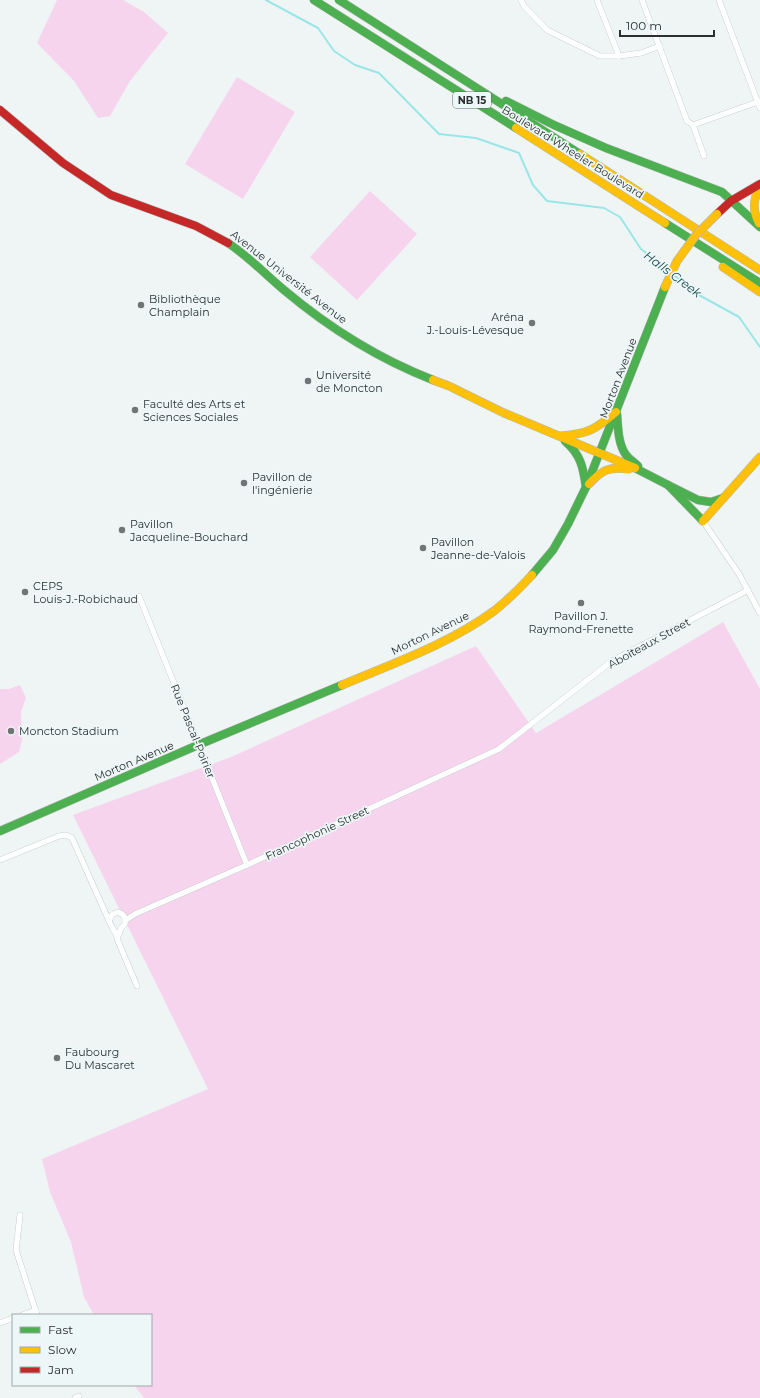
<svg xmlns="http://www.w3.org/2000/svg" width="760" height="1398" viewBox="0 0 760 1398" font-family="Montserrat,sans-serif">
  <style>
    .green { fill: #f7d4ed }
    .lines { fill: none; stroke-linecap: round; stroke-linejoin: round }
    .stream { stroke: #9ae6e7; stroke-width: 2 }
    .street-casing { stroke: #b3b7b7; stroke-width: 6 }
    .fast-casing { stroke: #b3b7b7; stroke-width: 9 }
    .slow-casing { stroke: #b3b7b7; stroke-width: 9 }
    .jam-casing { stroke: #b3b7b7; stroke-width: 9 }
    .street { stroke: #fdfefe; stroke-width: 5.5 }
    .fast { stroke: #4caf50; stroke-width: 8 }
    .slow { stroke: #ffc107; stroke-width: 8 }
    .jam { stroke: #c62828; stroke-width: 8 }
    .slow-bridge-casing { stroke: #b3b7b7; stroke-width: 9; stroke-linecap: butt }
    .slow-bridge { stroke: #ffc107; stroke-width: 8 }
    .poi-dot { fill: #707474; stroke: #edf7f7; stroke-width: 1.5 }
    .labels { text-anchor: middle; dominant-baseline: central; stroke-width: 3.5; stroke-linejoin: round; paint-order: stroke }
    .shield { fill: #edf7f7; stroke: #666b6b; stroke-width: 1 }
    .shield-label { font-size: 10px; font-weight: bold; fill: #2c2f2f }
    .street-label { font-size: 11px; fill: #2c2f2f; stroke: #edf7f7 }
    .poi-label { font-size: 11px; fill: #2c2f2f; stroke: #edf7f7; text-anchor: start }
    .water-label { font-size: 12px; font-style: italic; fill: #154647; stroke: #edf7f7 }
  </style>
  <rect width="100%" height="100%" fill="#eff5f5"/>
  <g class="green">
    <path d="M57 0H123L144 12 168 33 130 81 110 116 98 118 74 81 37 43Z"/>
    <path d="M237 77 295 112 243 199 185 164Z"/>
    <path d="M370 191 417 234 357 300 310 257Z"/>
    <path d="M723 622 760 689V1398H144L134 1385H151V1315H94L84 1297 71 1242 50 1192 42 1159 208 1089 73 815 231 757 476 646 536 733Z"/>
    <path d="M20 685 26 698 21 712 22 740 19 752 0 764V689H9Z"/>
  </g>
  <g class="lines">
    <g class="stream">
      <path d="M266 0 318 28 334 51 355 65 379 73 439 134 476 138 519 153 533 185 547 201 604 208 620 217 641 249 670 272"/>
      <path d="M674 275 699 295 739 317 760 347"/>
    </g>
    <defs>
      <g id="street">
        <path d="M521 0 524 6 547 30 600 56H619L641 53 660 46"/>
        <path d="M597 0 619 56"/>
        <path d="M642 0 687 121 693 125 704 156"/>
        <path d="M719 0 760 108"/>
        <path d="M693 125 760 101"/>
        <path d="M703 521 739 574 760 613"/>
        <path d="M139 596 247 865"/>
        <path d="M0 860 59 836 66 835 72 838 110 923C113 930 117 933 118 941L137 986"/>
        <path d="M126 920 135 914 247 865 499 749 612 661 748 590"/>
        <path d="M109 921 112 915C117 911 122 912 125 918V924L121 928 118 936"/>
        <path d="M20 1215 16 1250 37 1315"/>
        <path d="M22 1315 36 1310"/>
        <path d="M0 1323 13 1318"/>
        <path d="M75 1398 79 1396"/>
      </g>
      <g id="fast">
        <path d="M314 0 516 128"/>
        <path d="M339 0 580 154"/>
        <path d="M506 101 554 125 606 148 722 192 760 227"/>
        <path d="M665 223 760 283"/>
        <path d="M228 243C248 256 265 274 284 290 328 327 379 359 433 380"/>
        <path d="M617 414C618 427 618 444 626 455 629 459 634 462 638 466"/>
        <path d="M565 441C581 455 583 467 586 487"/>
        <path d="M635 468 668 485 703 521"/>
        <path d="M668 485 698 500 711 502 723 498"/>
        <path d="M532 575 553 550 568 524 586 487 665 287"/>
        <path d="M0 831 198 745 342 685"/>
      </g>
      <g id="slow">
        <path d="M516 128 665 223"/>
        <path d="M580 154 760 270"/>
        <path d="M759 223C752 210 753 199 760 187"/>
        <path d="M723 267 760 292"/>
        <path d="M433 380 449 386 504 413 635 468"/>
        <path d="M561 436C588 434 596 429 616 412"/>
        <path d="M589 484C602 470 609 466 629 469"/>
        <path d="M703 521 760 457"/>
        <path d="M342 685C394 663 449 644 494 611 508 600 520 588 532 575"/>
      </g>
      <g id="jam">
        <path d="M0 110 63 163 111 195 196 226 228 243"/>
        <path d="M717 214 731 201 760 184"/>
      </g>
    </defs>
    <use href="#street" class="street-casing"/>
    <use href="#fast" class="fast-casing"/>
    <use href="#slow" class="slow-casing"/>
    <use href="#jam" class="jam-casing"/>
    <use href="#street" class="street"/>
    <use href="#fast" class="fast"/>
    <use href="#slow" class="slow"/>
    <use href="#jam" class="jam"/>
    <defs>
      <path id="slow-bridge" d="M665 287 677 261 696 235 717 214"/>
    </defs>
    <use href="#slow-bridge" class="slow-bridge-casing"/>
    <use href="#slow-bridge" class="slow-bridge"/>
  </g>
  <g class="poi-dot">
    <circle cx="141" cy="305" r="4"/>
    <circle cx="532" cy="323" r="4"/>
    <circle cx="308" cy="381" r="4"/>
    <circle cx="135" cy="410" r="4"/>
    <circle cx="244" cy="483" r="4"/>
    <circle cx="122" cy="530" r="4"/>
    <circle cx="423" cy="548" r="4"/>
    <circle cx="25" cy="592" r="4"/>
    <circle cx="581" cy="603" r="4"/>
    <circle cx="11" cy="731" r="4"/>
    <circle cx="57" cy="1058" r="4"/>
  </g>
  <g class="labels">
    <rect class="shield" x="453" y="92" width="38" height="16" rx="3"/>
    <g class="shield-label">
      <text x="472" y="100">NB 15</text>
    </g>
    <g class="street-label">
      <text transform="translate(573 152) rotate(32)">Boulevard Wheeler Boulevard</text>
      <text transform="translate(289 277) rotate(38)">Avenue Université Avenue</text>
      <text transform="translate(618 378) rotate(-69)">Morton Avenue</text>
      <text transform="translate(430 633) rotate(-26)">Morton Avenue</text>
      <text transform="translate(649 643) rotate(-29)">Aboiteaux Street</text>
      <text transform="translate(193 731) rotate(68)">Rue Pascal-Poirier</text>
      <text transform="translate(134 761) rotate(-23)">Morton Avenue</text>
      <text transform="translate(317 833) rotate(-25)">Francophonie Street</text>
    </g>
    <g class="poi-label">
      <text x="149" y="299">Bibliothèque<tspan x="149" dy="13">Champlain</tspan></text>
      <text x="524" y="317" text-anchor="end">Aréna<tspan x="524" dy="13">J.-Louis-Lévesque</tspan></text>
      <text x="316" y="375">Université<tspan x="316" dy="13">de Moncton</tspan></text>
      <text x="143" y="404">Faculté des Arts et<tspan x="143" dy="13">Sciences Sociales</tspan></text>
      <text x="252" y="477">Pavillon de<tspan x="252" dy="13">l'ingénierie</tspan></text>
      <text x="130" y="524">Pavillon<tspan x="130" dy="13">Jacqueline-Bouchard</tspan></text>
      <text x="431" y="542">Pavillon<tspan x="431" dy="13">Jeanne-de-Valois</tspan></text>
      <text x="33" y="586">CEPS<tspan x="33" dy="13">Louis-J.-Robichaud</tspan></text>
      <text x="581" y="616" text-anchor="middle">Pavillon J.<tspan x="581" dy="13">Raymond-Frenette</tspan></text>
      <text x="19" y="731">Moncton Stadium</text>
      <text x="65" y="1052">Faubourg<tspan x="65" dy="13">Du Mascaret</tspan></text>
    </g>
    <g class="water-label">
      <text transform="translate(673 274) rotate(37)">Halls Creek</text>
    </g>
  </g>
  <rect x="12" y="1314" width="140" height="72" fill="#edf7f7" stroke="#a0a7a7"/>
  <rect x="20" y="1327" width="20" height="6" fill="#4caf50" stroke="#a0a7a7"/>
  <text x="48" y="1334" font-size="12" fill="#2c2f2f">Fast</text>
  <rect x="20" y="1347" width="20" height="6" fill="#ffc107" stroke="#a0a7a7"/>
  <text x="48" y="1354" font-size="12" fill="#2c2f2f">Slow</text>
  <rect x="20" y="1367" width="20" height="6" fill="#c62828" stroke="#a0a7a7"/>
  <text x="48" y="1374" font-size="12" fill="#2c2f2f">Jam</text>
  <path d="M620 30v6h94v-6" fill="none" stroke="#2c2f2f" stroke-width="2"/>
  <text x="626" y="30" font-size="12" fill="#2c2f2f" stroke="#edf7f7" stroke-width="3" paint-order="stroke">100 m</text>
</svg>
